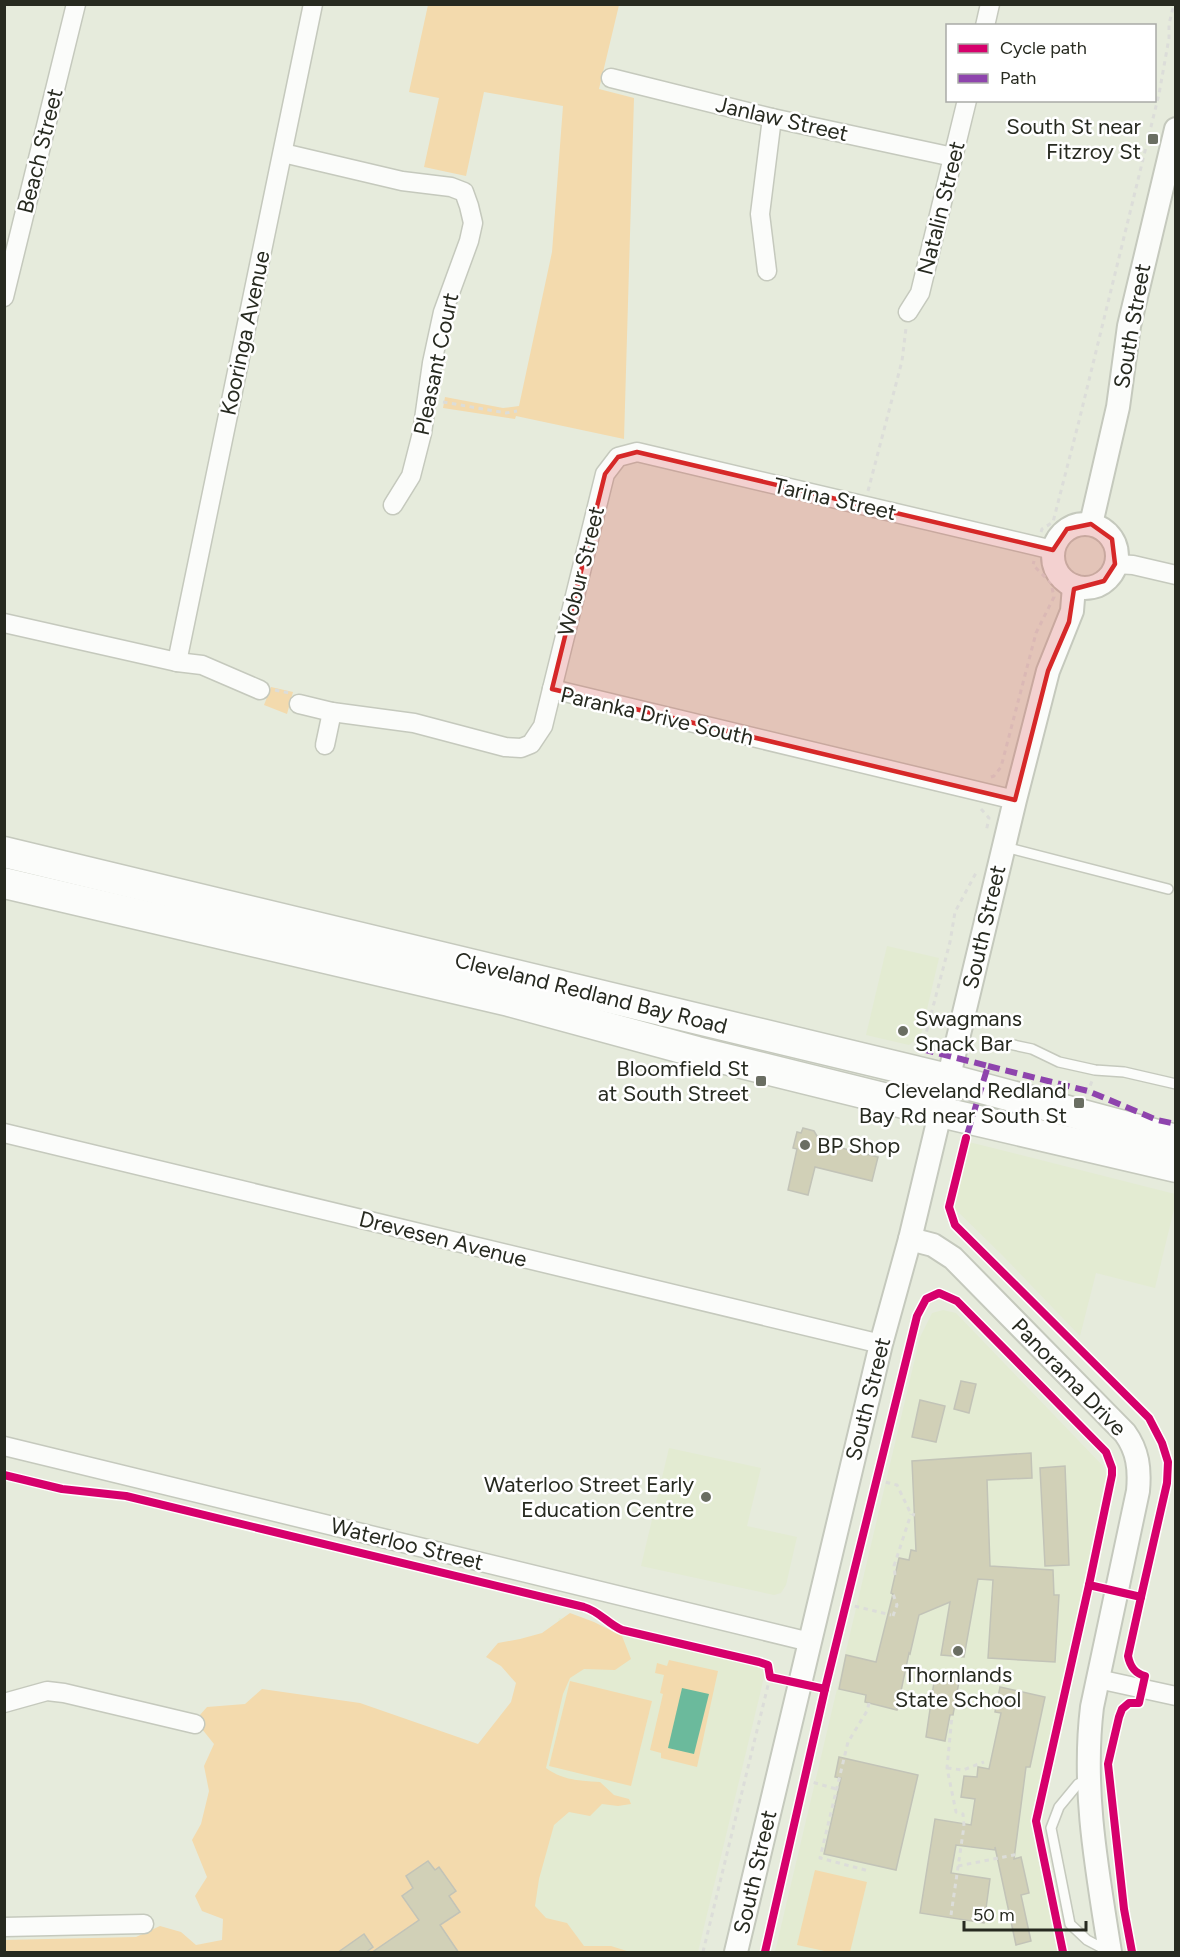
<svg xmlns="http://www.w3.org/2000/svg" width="1180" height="1957" viewBox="0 0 1180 1957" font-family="Figtree,sans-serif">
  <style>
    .built { fill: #e3ebd2 }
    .green { fill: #f3daad }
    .water { fill: #6bba9c }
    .building { fill: #d1d0b7; stroke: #c2c3b7; stroke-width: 1.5 }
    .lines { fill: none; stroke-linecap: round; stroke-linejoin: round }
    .service-casing { stroke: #c5c9bd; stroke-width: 12 }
    .minor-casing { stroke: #c5c9bd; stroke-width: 21 }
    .tertiary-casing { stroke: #c5c9bd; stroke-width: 26 }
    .trunk-casing { stroke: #c5c9bd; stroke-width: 33 }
    .path { stroke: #dcddd9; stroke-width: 3; stroke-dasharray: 4.5 4.5; stroke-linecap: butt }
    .service { stroke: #fbfcfa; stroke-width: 9 }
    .minor { stroke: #fbfcfa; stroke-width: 18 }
    .tertiary { stroke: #fbfcfa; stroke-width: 22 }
    .trunk { stroke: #fbfcfa; stroke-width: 30 }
    .quiet { stroke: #8e44ad; stroke-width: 6; stroke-dasharray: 12 6; stroke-linecap: butt }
    .cycleway-casing { stroke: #fff; stroke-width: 11 }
    .cycleway { stroke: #d6006c; stroke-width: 8 }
    .marked { fill: #d62828; fill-opacity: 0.2; stroke: #d62828; stroke-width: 4.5; stroke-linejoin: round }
    .poi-dot { fill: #6a6e62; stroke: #fff; stroke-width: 2 }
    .labels { text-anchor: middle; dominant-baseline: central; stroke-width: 5; stroke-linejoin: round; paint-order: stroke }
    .street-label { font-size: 22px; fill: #272a20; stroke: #fff }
    .poi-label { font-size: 22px; fill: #272a20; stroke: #fff; text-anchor: end }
  </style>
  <rect width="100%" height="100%" fill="#e6ebdc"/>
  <g class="built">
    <path d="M887 946 939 958 921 1035 909 1045 866 1035Z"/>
    <path d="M969 1142 1175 1194V1205L1155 1288 1096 1273 1080 1336 1002 1255 954 1208Z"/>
    <path d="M943 1310 956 1313 1103 1466 1107 1476 1032 1825 1060 1952H775L920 1337 932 1313Z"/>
    <path d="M669 1448 761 1468 747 1526 797 1537 786 1585 781 1593 774 1595 641 1566Z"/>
    <path d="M559 1618 766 1669 698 1952H480Z"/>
  </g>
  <g class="green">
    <path d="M428 5H619L599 89 634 98 624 439 516 416 515 419 443 408 445 397 503 408 519 406 552 252 563 106 484 92 466 176 424 167 439 98 409 92Z"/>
    <path d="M271 687 293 692 287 714 264 705Z"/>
    <path d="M570 1613 594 1622 622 1636 631 1659 615 1670 584 1669 570 1678 563 1694 546 1768C562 1780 580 1781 600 1782L614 1795 629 1799 631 1804 618 1806 602 1804 590 1816 569 1812 554 1825 539 1879 535 1906 546 1918 567 1923 584 1946H611L630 1952H5L4 1940 136 1937 160 1926 181 1932 196 1945 222 1940 223 1919 202 1911 195 1896 207 1877 192 1840 201 1824 209 1791 204 1766 214 1744 202 1729 199 1716 207 1707 245 1704 262 1689 360 1703 478 1744 511 1702 516 1683 501 1666 486 1657 498 1643 520 1639 542 1633Z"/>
    <path d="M669 1660 718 1671 697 1767 661 1758V1753L650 1750 663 1694 660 1693 664 1675 655 1673 657 1663 667 1666Z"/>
    <path d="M570 1681 652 1701 631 1786 549 1766Z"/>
    <path d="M815 1870 867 1882 850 1952H829L797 1945Z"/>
  </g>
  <path class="water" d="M682 1688 709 1694 694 1754 668 1748Z"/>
  <g class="building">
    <path d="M803 1128 814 1131 821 1143 878 1157 872 1181 815 1167 808 1195 788 1190 797 1149 793 1148 797 1132 801 1133Z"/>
    <path d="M961 1381 976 1384 969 1413 954 1409Z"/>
    <path d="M920 1400 945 1406 936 1442 912 1437Z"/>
    <path d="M1031 1453 1032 1478 987 1480 990 1566 1053 1570 1054 1595H1059L1055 1662 988 1658 993 1580 978 1579 964 1657 941 1655 950 1602 919 1615 910 1654 909 1653 897 1710 865 1702 866 1695 839 1689 846 1655 876 1662 893 1594 891 1593 899 1558 909 1560 911 1550 916 1551 912 1461Z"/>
    <path d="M1065 1466 1069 1565 1045 1566 1040 1468Z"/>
    <path d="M938 1672 960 1676 953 1715H950L945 1741 926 1737 934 1682H936Z"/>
    <path d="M1000 1687 1045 1697 1030 1767H1026L1014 1859 1021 1857 1029 1893 1021 1895 1031 1941 1016 1945 995 1847V1850L956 1845 951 1873 990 1879 984 1923 920 1913 935 1819 971 1825 975 1799 961 1797 964 1776 977 1777 978 1767 989 1769 1001 1713 995 1712Z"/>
    <path d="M839 1757 918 1775 896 1870 824 1854 841 1778 835 1777Z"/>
    <path d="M428 1861 435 1870 439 1867 456 1891 449 1896 460 1912 440 1925 459 1953H371L419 1920 402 1896 413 1888 406 1876Z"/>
    <path d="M364 1934 373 1947 365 1953H337Z"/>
  </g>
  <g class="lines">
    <defs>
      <g id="service">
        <path d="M1005 847 1168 889"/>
        <path d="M1009 1044 1032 1049 1059 1062 1095 1070 1124 1072 1176 1084"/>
        <path d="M1088 1779 1078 1784 1059 1807 1051 1828 1070 1924 1087 1940 1108 1951"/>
      </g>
      <g id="minor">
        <path d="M985 26 990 4"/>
        <path d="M611 78 772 118 953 157"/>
        <path d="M283 153 402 181 451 187 464 192 469 206 473 223 469 241 443 312 432 363 422 433 411 476 393 505"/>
        <path d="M767 271 760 214 772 118"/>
        <path d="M4 297 76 4"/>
        <path d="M908 312 920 293 967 100"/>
        <path d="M1115 564 1133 565 1176 575"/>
        <path d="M4 623 177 662 202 665 260 690"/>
        <path d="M177 662 313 4"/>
        <path d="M552 689 605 474 618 457 637 452 1053 550"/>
        <path d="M299 704 332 712 414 723 505 747 521 748 531 744 543 726 552 689 1015 800"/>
        <path d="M325 745 332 712"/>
        <path d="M4 1133 881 1344"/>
        <path d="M4 1446 810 1642"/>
        <path d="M1098 1679 1176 1696"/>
        <path d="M4 1703 47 1691 64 1693 195 1724"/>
        <path d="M4 1927 144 1924"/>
      </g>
      <g id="tertiary">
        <path d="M1091 524 1118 407 1129 326 1176 129"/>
        <circle cx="1085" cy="556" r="32"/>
        <path d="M910 1239 933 1245 953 1258 1125 1433C1138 1451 1140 1469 1138 1491L1092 1707C1082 1790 1097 1870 1110 1952"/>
        <path d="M736 1952 881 1344 910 1239 1015 800 1048 671 1072 611 1074 586"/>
      </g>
      <g id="trunk">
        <path d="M4 852 948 1079 1176 1140"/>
        <path d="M4 883 509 1001 697 1052 940 1112 1176 1167"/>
      </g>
    </defs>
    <use href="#service" class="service-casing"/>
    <use href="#minor" class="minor-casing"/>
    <use href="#tertiary" class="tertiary-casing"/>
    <use href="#trunk" class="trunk-casing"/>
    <g class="path">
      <path d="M443 402 506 413 517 411"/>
      <path d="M868 491 902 361 906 328"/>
      <path d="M1041 532 1042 529 1053 522 1079 421 1159 94 1169 38V24L1174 4"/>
      <path d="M275 690 289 693"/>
      <path d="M991 777 994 776 1001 767 1036 633 1054 597 1051 583 1033 565 1034 561"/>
      <path d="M981 809 989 818 986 832"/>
      <path d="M922 1049 950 942 955 912 977 871"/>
      <path d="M1087 1094 1092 1081"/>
      <path d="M965 1140 949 1207 955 1225 1149 1418 1162 1443 1168 1462 1167 1483 1141 1597 1133 1595"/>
      <path d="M4 1475 62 1489 126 1496 584 1607C599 1611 608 1624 622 1630L759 1662 768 1665 770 1677 782 1679"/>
      <path d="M877 1480 897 1485 911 1514 915 1515"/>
      <path d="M895 1575 894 1566 911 1514"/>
      <path d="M846 1604 891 1615"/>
      <path d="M893 1616 897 1605 893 1594"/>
      <path d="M1134 1670 1130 1665 1128 1656 1141 1597"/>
      <path d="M817 1687 825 1689 917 1316 926 1299 939 1293 957 1301 1106 1452 1112 1468V1475L1089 1585 1098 1587"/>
      <path d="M869 1703 867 1711 848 1742 820 1858 869 1871"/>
      <path d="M1109 1758 1122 1709 1129 1703"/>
      <path d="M947 1768 963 1770 984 1762"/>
      <path d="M805 1780 836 1789"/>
      <path d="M1111 1794 1122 1897"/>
      <path d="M1043 1859 1036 1821 1089 1585"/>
      <path d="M958 1866 1014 1855 1013 1852"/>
      <path d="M951 1915 964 1826 963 1814 956 1812 947 1768 952 1715"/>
      <path d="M1058 1930 1063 1952"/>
      <path d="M1128 1931 1132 1952"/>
      <path d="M703 1952 770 1677"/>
      <path d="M765 1952 825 1689"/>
    </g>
    <use href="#service" class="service"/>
    <use href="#minor" class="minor"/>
    <use href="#tertiary" class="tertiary"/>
    <use href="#trunk" class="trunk"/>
    <g class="quiet">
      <path d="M922 1049 988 1066 966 1138"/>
      <path d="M988 1066 1088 1091 1157 1120 1176 1124"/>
    </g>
    <defs>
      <g id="cycleway">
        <path d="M4 1475 62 1489 126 1496 584 1607C599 1611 608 1624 622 1630L759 1662 768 1665 770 1677 825 1689 917 1316 926 1299 939 1293 957 1301 1106 1452 1112 1468V1475L1089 1585 1141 1597 1167 1483 1168 1462 1162 1443 1149 1418 955 1225 949 1207 966 1138"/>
        <path d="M765 1952 825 1689"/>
        <path d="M1063 1952 1036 1821 1089 1585"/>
        <path d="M1132 1952 1124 1909 1108 1764 1119 1717 1122 1709 1129 1703H1139L1145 1676C1134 1673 1130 1666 1128 1656L1141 1597"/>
      </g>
    </defs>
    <use href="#cycleway" class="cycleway-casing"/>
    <use href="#cycleway" class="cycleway"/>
  </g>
  <path class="marked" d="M637 452 1053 550 1067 529 1091 524 1112 539 1115 564 1104 581 1074 589 1069 622 1048 671 1015 800 552 689 605 474 618 457Z"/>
  <g class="poi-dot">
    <rect x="1147" y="133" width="12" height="12" rx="3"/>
    <circle cx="903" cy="1031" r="6"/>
    <rect x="755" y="1075" width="12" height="12" rx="3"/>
    <rect x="1073" y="1097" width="12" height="12" rx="3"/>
    <circle cx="805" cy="1145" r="6"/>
    <circle cx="706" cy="1497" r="6"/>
    <circle cx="958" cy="1651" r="6"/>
  </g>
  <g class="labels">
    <g class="street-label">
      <text transform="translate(782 119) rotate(13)">Janlaw Street</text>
      <text transform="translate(40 151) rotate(-76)">Beach Street</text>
      <text transform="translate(941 208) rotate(-76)">Natalin Street</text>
      <text transform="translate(1132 326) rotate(-80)">South Street</text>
      <text transform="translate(245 333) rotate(-78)">Kooringa Avenue</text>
      <text transform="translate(436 364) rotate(-78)">Pleasant Court</text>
      <text transform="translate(835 499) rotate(13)">Tarina Street</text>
      <text transform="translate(581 571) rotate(-76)">Wobur Street</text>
      <text transform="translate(657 716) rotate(13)">Paranka Drive South</text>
      <text transform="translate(984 927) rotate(-77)">South Street</text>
      <text transform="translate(591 993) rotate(14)">Cleveland Redland Bay Road</text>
      <text transform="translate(443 1239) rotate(14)">Drevesen Avenue</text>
      <text transform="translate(1069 1377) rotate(46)">Panorama Drive</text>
      <text transform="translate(868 1399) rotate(-76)">South Street</text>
      <text transform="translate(407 1544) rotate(14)">Waterloo Street</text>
      <text transform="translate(755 1872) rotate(-77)">South Street</text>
    </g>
    <g class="poi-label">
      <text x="1141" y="126">South St near<tspan x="1141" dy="25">Fitzroy St</tspan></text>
      <text x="915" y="1018" text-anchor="start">Swagmans<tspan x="915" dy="25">Snack Bar</tspan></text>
      <text x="749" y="1068">Bloomfield St<tspan x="749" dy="25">at South Street</tspan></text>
      <text x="1067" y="1090">Cleveland Redland<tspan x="1067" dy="25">Bay Rd near South St</tspan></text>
      <text x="817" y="1145" text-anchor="start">BP Shop</text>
      <text x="694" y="1484">Waterloo Street Early<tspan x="694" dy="25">Education Centre</tspan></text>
      <text x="958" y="1674" text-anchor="middle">Thornlands<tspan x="958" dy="25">State School</tspan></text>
    </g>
  </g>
  <rect width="1180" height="1957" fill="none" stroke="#272a20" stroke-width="12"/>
  <rect x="946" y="24" width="210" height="78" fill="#ffffff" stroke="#a9aaa6" stroke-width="1.5"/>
  <rect x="958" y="44" width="30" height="9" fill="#d6006c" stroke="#a9aaa6" stroke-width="1.5"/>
  <text x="1000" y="54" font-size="18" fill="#272a20">Cycle path</text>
  <rect x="958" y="74" width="30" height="9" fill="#8e44ad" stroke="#a9aaa6" stroke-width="1.5"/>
  <text x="1000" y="84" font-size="18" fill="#272a20">Path</text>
  <path d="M964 1921v9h122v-9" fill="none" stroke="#272a20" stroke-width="3"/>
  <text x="973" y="1921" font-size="18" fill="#272a20" stroke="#ffffff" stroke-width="4.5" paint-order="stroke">50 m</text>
</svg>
